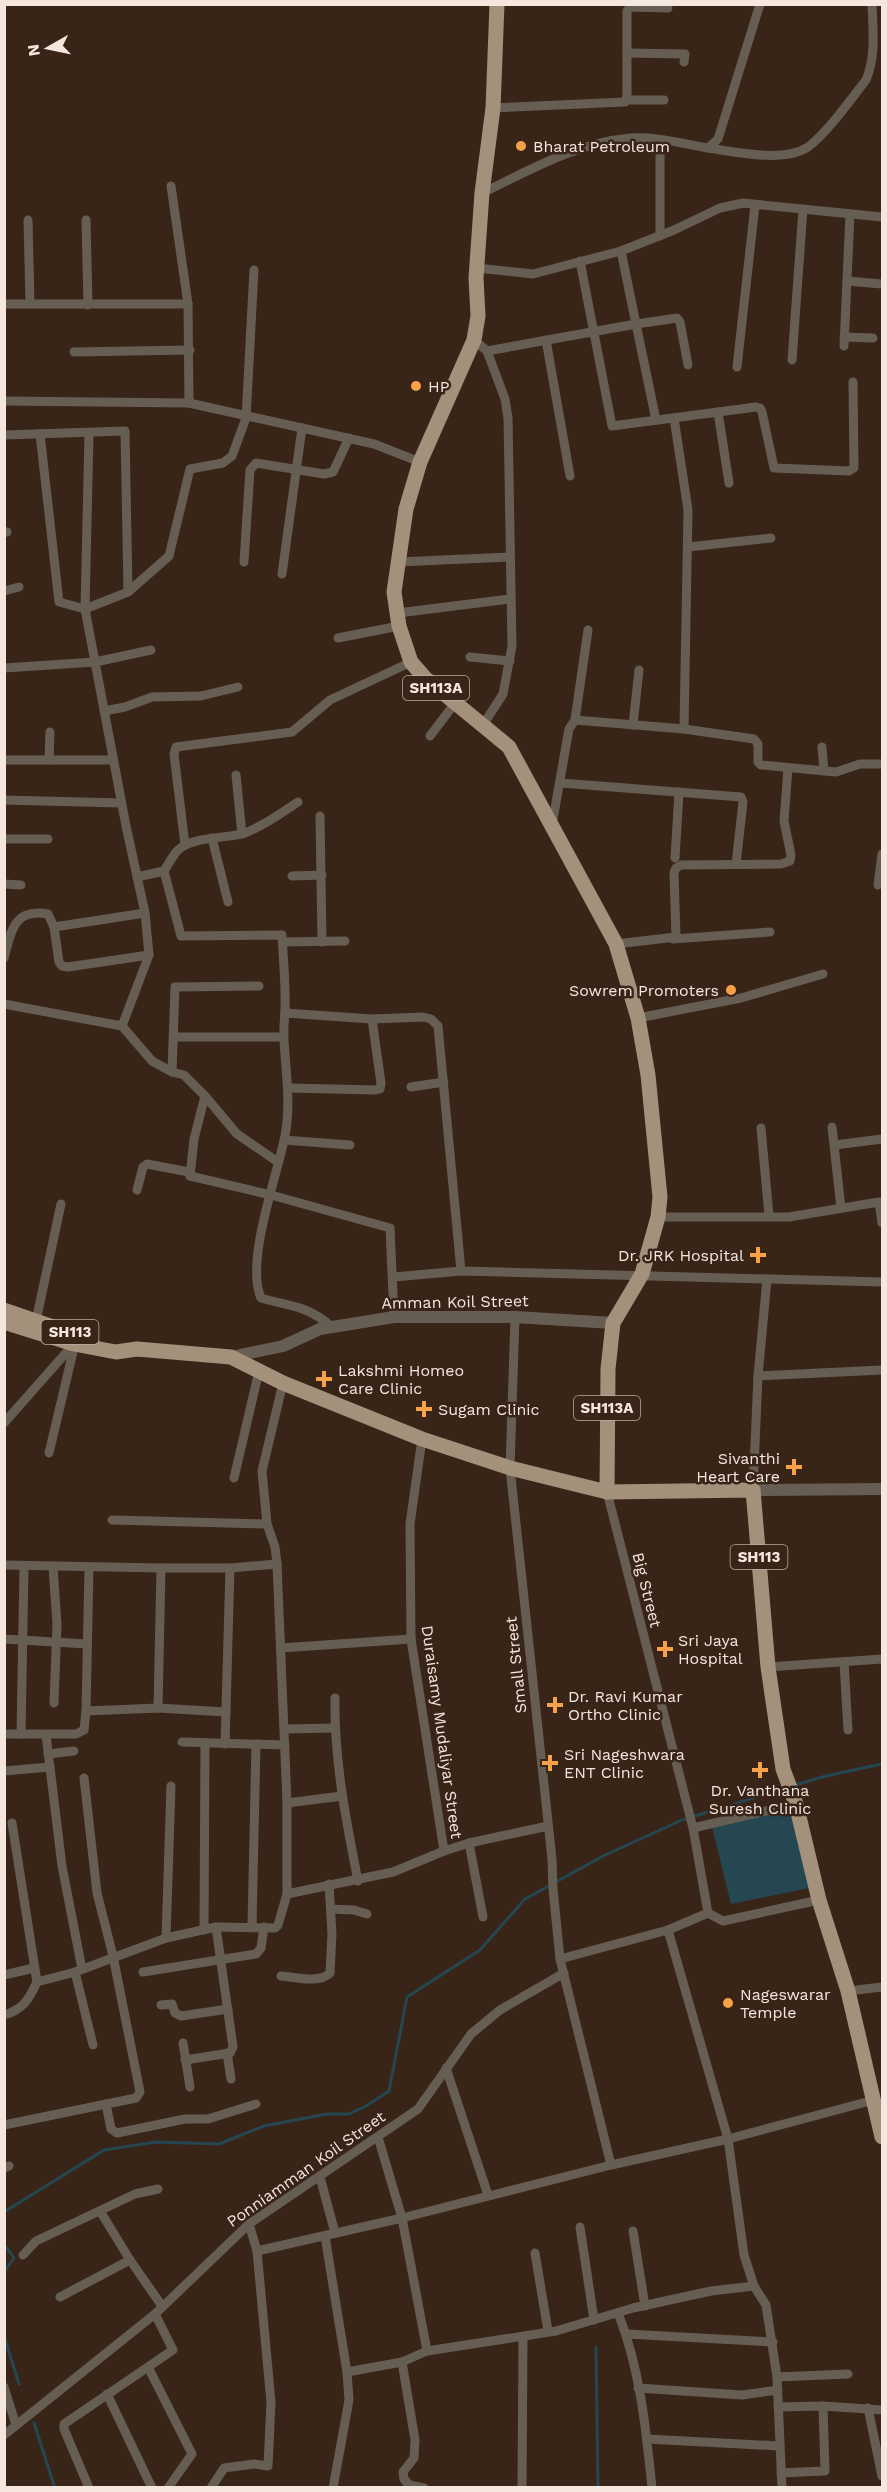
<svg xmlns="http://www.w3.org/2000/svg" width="887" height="2492" viewBox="0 0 887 2492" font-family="'Work Sans',sans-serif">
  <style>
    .water { fill: #254752 }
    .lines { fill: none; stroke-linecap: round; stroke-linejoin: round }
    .stream { stroke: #254752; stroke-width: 3 }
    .minor { stroke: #675e53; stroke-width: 9 }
    .tertiary { stroke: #675e53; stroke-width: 12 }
    .primary { stroke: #a4917c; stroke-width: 15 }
    .poi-dot { fill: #f7a148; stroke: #392418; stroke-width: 2 }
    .labels { text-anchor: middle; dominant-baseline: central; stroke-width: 5; stroke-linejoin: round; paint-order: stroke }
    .shield { fill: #392418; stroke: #bdaca3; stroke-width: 1.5 }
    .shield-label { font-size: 15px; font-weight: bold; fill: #f5e6de }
    .poi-label { font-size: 16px; fill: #f5e6de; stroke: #392418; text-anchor: start }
    .street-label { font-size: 16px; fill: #f5e6de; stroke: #392418 }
  </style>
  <rect width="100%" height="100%" fill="#392418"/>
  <path class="water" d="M791 1808 809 1888 731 1904 711 1823Z"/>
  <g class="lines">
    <g class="stream">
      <path d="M795 1785 826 1776 882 1764"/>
      <path d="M4 2212 104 2150 156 2142 219 2144 264 2126 327 2114H349L366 2106 389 2091 407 1997 480 1950 525 1899 603 1856 682 1820 786 1788"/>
      <path d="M4 2244 14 2258 4 2272"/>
      <path d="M4 2336 19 2384"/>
      <path d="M596 2347 598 2488"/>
      <path d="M34 2423 55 2488"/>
    </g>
    <g class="minor">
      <path d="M627 53 685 54 684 62"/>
      <path d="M627 100H664"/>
      <path d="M493 108 625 102 627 96V11L630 7 668 8"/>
      <path d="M708 148C736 152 784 163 808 147 827 133 851 99 866 80 876 57 873 30 872 4"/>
      <path d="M171 186 188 304 189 403"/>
      <path d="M482 193C530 170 576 143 630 138 656 136 683 144 708 148L718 139 760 4"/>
      <path d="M28 220 30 303"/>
      <path d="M86 220 88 305"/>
      <path d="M660 236V140"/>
      <path d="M580 261 612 426 756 407 760 408 762 412 774 468 849 471 854 468 853 382"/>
      <path d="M477 268 533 274 621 251 674 230 720 208 743 203 882 217"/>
      <path d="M847 281 882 284"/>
      <path d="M4 304H188"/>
      <path d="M844 337 873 338"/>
      <path d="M474 340 487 351 505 399 508 418 512 646 503 694 483 725"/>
      <path d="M546 340 570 476"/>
      <path d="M844 346 850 214"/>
      <path d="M487 351 636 324 621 251"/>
      <path d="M74 352 190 350"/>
      <path d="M792 360 803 209"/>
      <path d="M737 367 755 205"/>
      <path d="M4 401 189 403 374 444 420 462"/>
      <path d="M718 412 729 483"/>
      <path d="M674 418 688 510 684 729"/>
      <path d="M656 420 636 324 677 318 680 322 688 365"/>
      <path d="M40 434 59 602 85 609 128 592 169 556 190 469 223 463 232 456 246 418 254 270"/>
      <path d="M89 434 85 609 126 826 145 913 149 955 122 1026"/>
      <path d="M4 435 125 431 128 592"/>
      <path d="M4 532H7"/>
      <path d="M688 547 771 538"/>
      <path d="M244 562 250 470 256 463 324 474 333 472 349 438"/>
      <path d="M398 562 510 557"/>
      <path d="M282 574 302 428"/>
      <path d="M4 591 19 587"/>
      <path d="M398 613 510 599"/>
      <path d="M338 638 399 626"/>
      <path d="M470 657 510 661"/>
      <path d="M4 668 95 662 151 650"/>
      <path d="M104 711 125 707 152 697 201 696 238 687"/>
      <path d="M575 720 588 630"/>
      <path d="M633 725 639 670"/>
      <path d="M430 736 455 703"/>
      <path d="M822 747 824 771"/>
      <path d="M4 760H113"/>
      <path d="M49 760 50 732"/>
      <path d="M236 775 242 834"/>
      <path d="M561 783 741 797 743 802 736 864"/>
      <path d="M4 800 121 803"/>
      <path d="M320 816 322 942"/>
      <path d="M552 825 569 729 575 720 684 729 754 739 758 744V762L761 765 836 772 860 764H882"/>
      <path d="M212 838 228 902"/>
      <path d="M4 839H48"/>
      <path d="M185 845 174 754 176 747 292 732 330 700 411 662"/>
      <path d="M675 858 679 792"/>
      <path d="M164 871 181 936 282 935C283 955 285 975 285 995 286 1010 283 1025 284 1041 286 1072 291 1105 285 1136 277 1176 245 1262 261 1298 291 1307 306 1305 331 1326"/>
      <path d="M292 876 322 875"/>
      <path d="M137 877 164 871C168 865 172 857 177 851 191 836 226 839 245 833 264 826 281 813 298 802"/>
      <path d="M4 884 21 885"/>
      <path d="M878 885 882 854"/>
      <path d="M54 927 145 913"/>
      <path d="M673 939 770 932"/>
      <path d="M283 942 345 941"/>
      <path d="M616 944 676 937 674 873 676 868 681 865 781 864 790 861 791 855 784 821 788 768"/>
      <path d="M4 958C11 932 13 908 48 914L54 927 59 962 62 966 68 967 149 955"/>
      <path d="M4 1004 122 1026 152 1061 172 1072 184 1075 205 1096 237 1134 278 1162"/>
      <path d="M285 1013 372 1019 423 1017 431 1019 438 1026 461 1271"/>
      <path d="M638 1018 741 998 823 974"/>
      <path d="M174 1037H284"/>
      <path d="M172 1072 175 987 259 986"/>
      <path d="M411 1087 444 1082"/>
      <path d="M289 1088 376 1090 380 1089 381 1083 372 1019"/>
      <path d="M205 1096 194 1139 190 1176 271 1195 390 1228 394 1317"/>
      <path d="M832 1127 841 1208"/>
      <path d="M761 1128 769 1216"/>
      <path d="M284 1140 350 1145"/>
      <path d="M835 1145 882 1139"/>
      <path d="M137 1190 143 1167 147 1164 189 1172"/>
      <path d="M658 1217H789L879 1202 882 1223"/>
      <path d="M394 1277 461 1271 882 1282"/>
      <path d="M515 1317 510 1468 552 1859 553 1889 560 1959 611 2165"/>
      <path d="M36 1321 61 1204"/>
      <path d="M758 1376 882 1370"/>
      <path d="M4 1423 72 1346"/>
      <path d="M422 1439 410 1524 411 1639 444 1851"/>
      <path d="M49 1453 77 1335"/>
      <path d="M234 1478 259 1371"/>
      <path d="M753 1490 758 1376 767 1279"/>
      <path d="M607 1492 693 1828 708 1913"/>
      <path d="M112 1520 267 1524"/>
      <path d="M4 1565 161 1568H230L277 1564"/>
      <path d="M53 1567 57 1624 54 1703"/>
      <path d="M4 1639 87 1644"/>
      <path d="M281 1648 411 1639"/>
      <path d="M844 1662 848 1730"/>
      <path d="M768 1667 882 1659"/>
      <path d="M335 1698C334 1760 346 1820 358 1881"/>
      <path d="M158 1708 161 1568"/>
      <path d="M86 1711 158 1708 226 1712"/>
      <path d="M285 1729 335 1728"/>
      <path d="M4 1734H76L84 1730 86 1711 89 1568"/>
      <path d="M21 1734 24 1567"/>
      <path d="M46 1735 62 1866 82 1969"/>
      <path d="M182 1742 285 1745"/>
      <path d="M225 1744 230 1568"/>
      <path d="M48 1754 74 1751"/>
      <path d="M4 1771 50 1767"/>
      <path d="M287 1803 342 1796"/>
      <path d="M693 1828 796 1804"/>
      <path d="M469 1843 483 1917"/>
      <path d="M287 1894 393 1872 444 1851 469 1843 548 1826"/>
      <path d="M331 1909 354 1910 367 1914"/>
      <path d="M252 1926 256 1744"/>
      <path d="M204 1930 205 1743"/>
      <path d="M668 1930 728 2139 744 2255 754 2286 766 2305 777 2377 782 2488"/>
      <path d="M166 1938 216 1927 275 1928 278 1925 287 1894V1803L277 1564 275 1547 267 1524 262 1471 283 1383"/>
      <path d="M560 1959 668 1930 708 1913 723 1921 819 1900"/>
      <path d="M75 1972 93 2045"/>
      <path d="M143 1972 256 1954 261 1948 264 1927"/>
      <path d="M4 1975 34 1968"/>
      <path d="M281 1976C295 1977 319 1984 330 1973L332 1934 329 1884"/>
      <path d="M37 1982 75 1972 166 1938 171 1786"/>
      <path d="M848 1991 882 1987"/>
      <path d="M161 2005 172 2004 175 2013 181 2016 228 2009"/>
      <path d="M4 2015C23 2010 29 1999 37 1982L12 1823"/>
      <path d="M183 2043 190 2087"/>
      <path d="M227 2053 231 2079"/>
      <path d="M185 2060 230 2053 233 2047 216 1927"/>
      <path d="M446 2068 488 2195"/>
      <path d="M106 2104 111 2129 117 2133 185 2119H208L256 2104"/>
      <path d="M4 2125 136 2098 140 2092 113 1956 97 1893 84 1778"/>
      <path d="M378 2137 402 2218 427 2351"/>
      <path d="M4 2168 9 2166"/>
      <path d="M320 2177 335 2233"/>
      <path d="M100 2211 130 2260 162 2306"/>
      <path d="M580 2227 594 2320"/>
      <path d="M633 2231 645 2306"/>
      <path d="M325 2236 347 2372 349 2400 333 2488"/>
      <path d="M257 2251 402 2218 611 2165 728 2139 874 2100"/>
      <path d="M535 2253 548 2331"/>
      <path d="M23 2255 36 2241 135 2194 158 2189"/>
      <path d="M60 2297 130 2260"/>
      <path d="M618 2313C640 2368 646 2429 652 2488"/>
      <path d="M627 2334 773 2342"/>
      <path d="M402 2362 415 2440 414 2458 403 2472 404 2479 409 2485 424 2488"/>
      <path d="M148 2367 192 2454 168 2488"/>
      <path d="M347 2372 402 2362 427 2351 556 2331 633 2308 711 2291 754 2286"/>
      <path d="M777 2377 848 2374"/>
      <path d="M4 2387 16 2425"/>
      <path d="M638 2388 742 2395 778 2390"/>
      <path d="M107 2394 152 2488"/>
      <path d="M778 2407 823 2406 882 2410"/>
      <path d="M868 2408 882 2476"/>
      <path d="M4 2435 155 2314 249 2224 418 2109 471 2034 500 2010 564 1973"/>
      <path d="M647 2439 779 2446"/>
      <path d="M781 2473 825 2471 823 2406"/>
      <path d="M89 2488 64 2429V2424L173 2350 155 2314"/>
      <path d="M211 2488 224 2468 254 2464 268 2466 271 2402 257 2251 249 2224"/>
      <path d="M522 2488 523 2337"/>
    </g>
    <g class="tertiary">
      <path d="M231 1357 283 1346 320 1329 394 1317H515L613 1323"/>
      <path d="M753 1490 882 1489"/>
    </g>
    <g class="primary">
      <path d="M497 4 493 108 482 193 476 278 478 316 474 340 420 462 406 509 394 592 399 626 411 662 425 678 509 747 616 944 638 1018 648 1075 660 1197 658 1217 642 1274 613 1323 608 1369 607 1492"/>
      <path d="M4 1310 68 1332"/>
      <path d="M4 1322 74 1344 116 1352 137 1349 231 1357 283 1383 422 1439 510 1468 607 1492 753 1490 768 1667 783 1769 796 1804 819 1900 848 1991 882 2137"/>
    </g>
  </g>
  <g class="poi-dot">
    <circle cx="521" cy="146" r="6"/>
    <circle cx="416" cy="386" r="6"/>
    <circle cx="731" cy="990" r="6"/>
    <path d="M755 1246h6v6h6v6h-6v6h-6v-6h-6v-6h6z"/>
    <path d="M321 1370h6v6h6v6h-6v6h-6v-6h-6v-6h6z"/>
    <path d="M421 1400h6v6h6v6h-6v6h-6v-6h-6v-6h6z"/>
    <path d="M791 1458h6v6h6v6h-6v6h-6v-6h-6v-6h6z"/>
    <path d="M662 1640h6v6h6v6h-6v6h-6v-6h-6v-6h6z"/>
    <path d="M552 1696h6v6h6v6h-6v6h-6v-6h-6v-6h6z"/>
    <path d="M547 1754h6v6h6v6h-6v6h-6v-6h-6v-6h6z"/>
    <path d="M757 1761h6v6h6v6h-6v6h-6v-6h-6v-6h6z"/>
    <circle cx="728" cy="2003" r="6"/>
  </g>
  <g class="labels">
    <g class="shield">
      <rect x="403" y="676" width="66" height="24" rx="4.5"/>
      <rect x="41.5" y="1320" width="57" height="24" rx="4.5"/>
      <rect x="574" y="1396" width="66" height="24" rx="4.5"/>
      <rect x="730.5" y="1545" width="57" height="24" rx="4.5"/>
    </g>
    <g class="shield-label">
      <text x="436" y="688">SH113A</text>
      <text x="70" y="1332">SH113</text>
      <text x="607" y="1408">SH113A</text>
      <text x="759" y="1557">SH113</text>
    </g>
    <g class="poi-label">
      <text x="533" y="146">Bharat Petroleum</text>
      <text x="428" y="386">HP</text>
      <text x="719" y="990" text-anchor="end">Sowrem Promoters</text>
      <text x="744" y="1255" text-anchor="end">Dr. JRK Hospital</text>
      <text x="338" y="1370">Lakshmi Homeo<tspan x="338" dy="18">Care Clinic</tspan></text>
      <text x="438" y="1409">Sugam Clinic</text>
      <text x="780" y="1458" text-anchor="end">Sivanthi<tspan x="780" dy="18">Heart Care</tspan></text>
      <text x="678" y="1640">Sri Jaya<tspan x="678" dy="18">Hospital</tspan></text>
      <text x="568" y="1696">Dr. Ravi Kumar<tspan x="568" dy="18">Ortho Clinic</tspan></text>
      <text x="564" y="1754">Sri Nageshwara<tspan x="564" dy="18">ENT Clinic</tspan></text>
      <text x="760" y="1790" text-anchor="middle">Dr. Vanthana<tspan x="760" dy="18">Suresh Clinic</tspan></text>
      <text x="740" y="1994">Nageswarar<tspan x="740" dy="18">Temple</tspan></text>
    </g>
    <g class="street-label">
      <text transform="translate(455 1302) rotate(-1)">Amman Koil Street</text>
      <text transform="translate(647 1590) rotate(76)">Big Street</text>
      <text transform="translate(516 1665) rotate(-96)">Small Street</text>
      <text transform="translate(442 1732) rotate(82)">Duraisamy Mudaliyar Street</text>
      <text transform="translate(306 2169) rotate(-35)">Ponniamman Koil Street</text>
    </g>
  </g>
  <rect width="887" height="2492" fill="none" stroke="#f5e6de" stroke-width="12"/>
  <g transform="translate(48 48) rotate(261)" stroke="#392418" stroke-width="4.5" paint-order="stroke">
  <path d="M0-4.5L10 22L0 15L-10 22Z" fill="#f5e6de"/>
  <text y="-9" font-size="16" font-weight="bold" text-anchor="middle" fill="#f5e6de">N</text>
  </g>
</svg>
